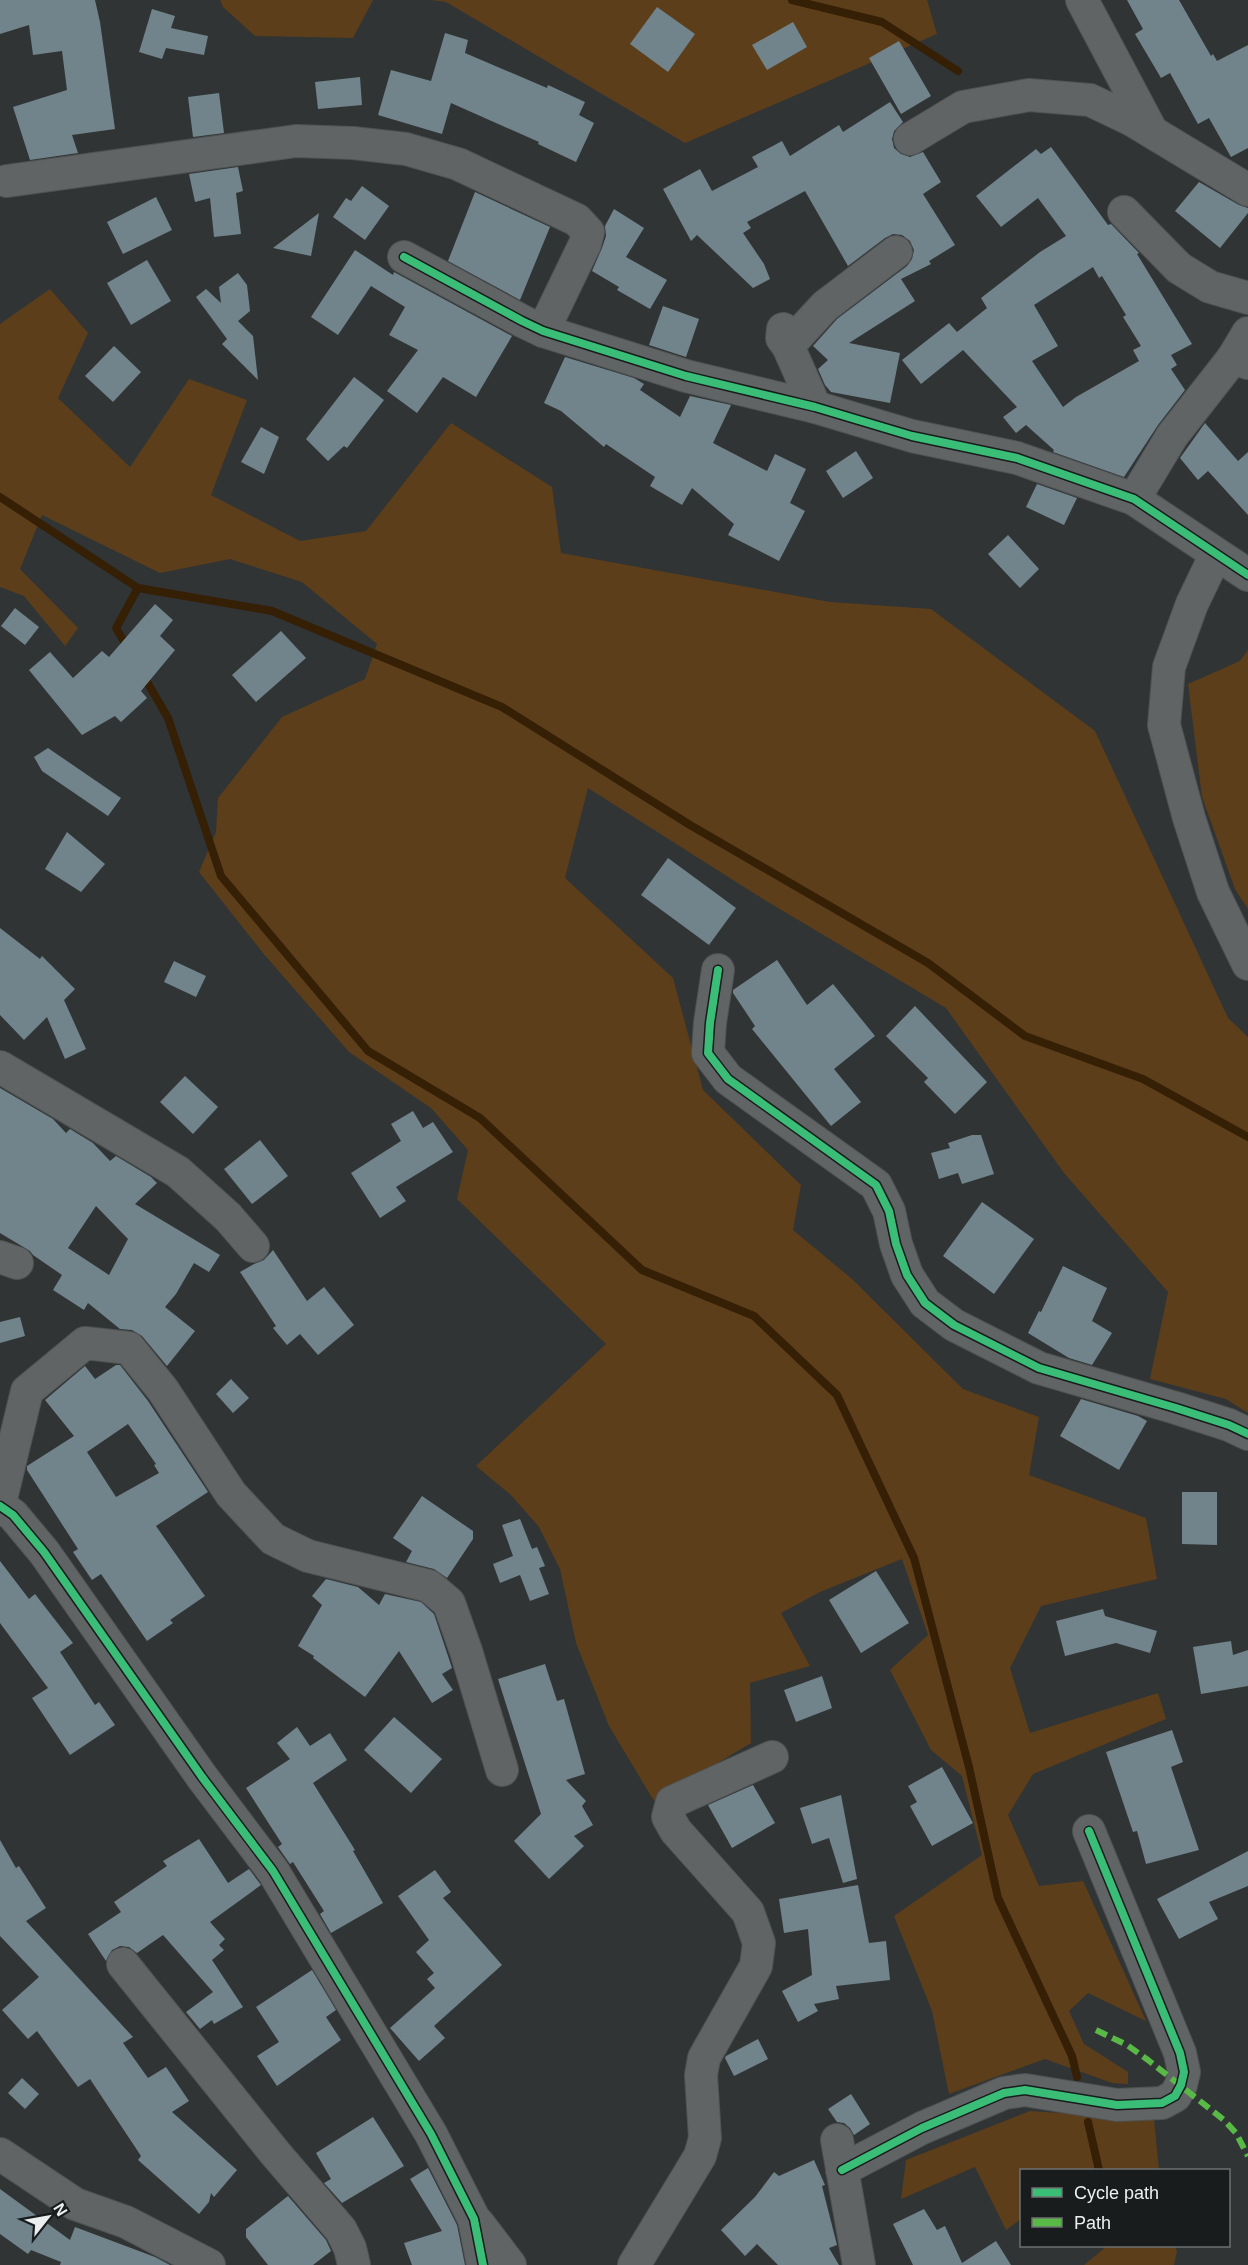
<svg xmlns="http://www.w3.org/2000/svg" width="1248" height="2265" viewBox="0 0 1248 2265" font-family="Helvetica,sans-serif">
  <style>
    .green { fill: #5c3e1b }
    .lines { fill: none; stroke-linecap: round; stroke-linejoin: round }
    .stream { stroke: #351f05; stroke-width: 8 }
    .building { fill: #71848b; fill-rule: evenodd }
    .minor-casing { stroke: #4f5253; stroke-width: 34 }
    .minor { stroke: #616465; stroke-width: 32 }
    .quiet { stroke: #58b947; stroke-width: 6; stroke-dasharray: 12 6; stroke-linecap: butt }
    .cycleway-casing { stroke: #191c1d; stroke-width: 11 }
    .cycleway { stroke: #3abd76; stroke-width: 8 }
  </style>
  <rect width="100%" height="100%" fill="#303435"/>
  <g class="green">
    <path d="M220 0H373L353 38 255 36 223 7Z"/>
    <path d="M431 0H927L937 34 685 143 446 2Z"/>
    <path d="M50 289 88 333 58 398 130 467 189 379 247 400 211 495 300 541 366 531 451 423 552 487 561 553 830 602 931 609 1095 731 1228 1018 1248 1037V1413L1226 1399 1150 1379 1168 1292 1064 1173 946 1008 763 899 588 788 565 878 673 978 703 1090 801 1185 793 1230 852 1279 963 1389 1039 1417 1029 1475 1146 1518 1157 1579 1041 1606 1010 1668 1030 1733 1158 1693 1166 1719 1033 1774 1008 1815 1039 1886 1083 1881 1146 2021 1088 1993 1069 2011 1084 2044 1128 2072V2084L1112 2083 1045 2059 949 2094 932 2011 894 1916 982 1855 962 1776 931 1750 890 1670 928 1635 902 1559 820 1592 781 1613 810 1666 750 1683 751 1743 654 1801 609 1726 576 1643 560 1569 539 1527 511 1495 476 1466 606 1344 457 1199 468 1150 431 1108 349 1052 263 953 199 872 216 832 218 798 282 717 365 679 377 644 302 582 230 559 160 573 42 515 20 569 78 628 65 646 24 596 0 587V324Z"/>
    <path d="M1248 650V909L1235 889 1202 797 1188 684 1240 661Z"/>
    <path d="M1030 2111 1154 2119 1159 2170H1022L1021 2219 1006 2230 975 2167 901 2199 906 2160Z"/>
    <path d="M1107 2246H1175L1177 2251 1174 2265H1084Z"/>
  </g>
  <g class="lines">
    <g class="stream">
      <path d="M792 0 882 22 958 71"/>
      <path d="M0 497 138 588 272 611 502 707 690 825 928 963 1025 1036 1143 1079 1248 1137"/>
      <path d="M129 650 116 628 138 588"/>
      <path d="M143 675 168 718 221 876 368 1051 480 1118 642 1270 754 1316 837 1395 914 1558 969 1767 998 1898 1072 2056 1077 2077"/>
      <path d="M1088 2122 1099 2170"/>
    </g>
  </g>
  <g class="building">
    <path d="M0 0H95L100 22 115 129 72 135 78 153 30 160 13 107 67 90 62 51 33 55 29 25 0 34Z"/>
    <path d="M1127 0H1179L1211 56 1213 54 1217 61 1248 45V148L1231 157 1209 118 1198 124 1170 73 1161 78 1135 34 1143 29Z"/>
    <path d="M657 7 695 34 668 72 630 44Z"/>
    <path d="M152 9 175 16 171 28 208 36 204 55 166 48 162 59 139 52Z"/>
    <path d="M793 22 807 47 767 70 752 45Z"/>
    <path d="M445 33 468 40 465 53 547 88 548 85 585 102 579 115 594 123 576 162 538 144 539 142 451 103 442 134 378 115 391 70 431 81Z"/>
    <path d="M899 41 931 96 901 114 869 58Z"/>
    <path d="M360 77 362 105 318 109 315 82Z"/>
    <path d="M219 93 224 133 193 137 188 97Z"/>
    <path d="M890 102 903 122 894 131 892 139 894 148 901 154 910 157 923 152 941 182 923 194 955 245 929 261 931 264 901 279 915 301 849 343 900 353 890 403 831 392 825 385 818 369 828 360 813 346 837 319 907 266 912 259 914 250 910 241 902 235 893 234 885 238 848 266 805 191 747 222 751 228 743 233 764 264 770 279 753 288 697 235 691 241 663 189 700 169 712 191 758 167 752 157 782 141 790 156 839 125 843 132Z"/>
    <path d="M1051 147 1108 225 1111 224 1139 253 1137 254 1192 344 1171 355 1177 365 1171 369 1185 390 1158 425 1124 477 1053 452 1054 450 1026 425 1016 433 1003 417 1017 407 963 350 921 384 902 360 949 323 957 332 987 308 981 298 1040 252 1066 236 1038 198 1001 227 976 196 1036 149 1041 154ZM1093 267 1099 278 1102 276 1126 315 1123 317 1141 346 1133 350 1139 361 1076 397 1063 407 1032 361 1058 346 1034 305Z"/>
    <path d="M238 167 243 191 236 193 241 234 214 237 210 198 195 202 189 174Z"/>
    <path d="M1199 182 1239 205 1248 208V213L1220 248 1175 211Z"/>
    <path d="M362 186 389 206 365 240 333 217 346 198 351 201Z"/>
    <path d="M475 192 550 227 520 300 448 261Z"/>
    <path d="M156 197 172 230 123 254 107 222Z"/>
    <path d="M614 209 644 228 626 257 667 280 650 309 617 290 619 287 592 271 602 248 606 236 605 226Z"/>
    <path d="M319 213 311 256 273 248Z"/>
    <path d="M355 250 393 275 394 272 512 336 476 397 443 377 417 413 387 391 418 350 389 335 405 307 371 286 338 335 311 317Z"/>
    <path d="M147 260 171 301 131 325 107 283Z"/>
    <path d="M238 273 247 285 250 311 238 321 253 336 258 380 222 344 227 339 196 297 206 289 221 303 219 287Z"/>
    <path d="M663 306 699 319 686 357 649 345Z"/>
    <path d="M114 346 141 372 113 402 85 376Z"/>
    <path d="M565 357 634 378 644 384 640 390 680 417 690 396 731 405 713 443 767 471 775 454 806 469 790 503 805 511 779 561 728 535 734 524 692 488 682 505 650 486 655 477 606 444 604 447 561 411 544 403Z"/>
    <path d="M354 377 384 400 347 448 344 446 328 461 306 439Z"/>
    <path d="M1205 423 1238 461 1248 452V515L1208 471 1198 480 1180 458Z"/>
    <path d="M261 427 279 437 264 474 241 462Z"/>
    <path d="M856 451 873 478 843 498 826 471Z"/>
    <path d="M1037 484 1077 498 1064 525 1026 507Z"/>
    <path d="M1008 535 1039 569 1020 588 988 554Z"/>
    <path d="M155 604 173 620 160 636 175 650 141 691 147 698 121 722 115 716 82 735 29 670 50 652 73 678 102 651 109 657Z"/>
    <path d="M15 608 39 627 25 645 1 626Z"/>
    <path d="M281 631 306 658 256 702 232 675Z"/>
    <path d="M48 748 121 798 108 816 42 771 34 757Z"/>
    <path d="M67 832 105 864 81 892 45 869Z"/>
    <path d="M668 858 736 908 709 945 641 895Z"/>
    <path d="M0 928 40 959 42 956 75 989 64 1000 86 1049 65 1059 47 1017 24 1040 0 1015Z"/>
    <path d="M777 960 807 1005 833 984 875 1036 834 1069 861 1102 831 1126 752 1029 755 1026 733 993V990Z"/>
    <path d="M174 961 206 976 196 997 164 982Z"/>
    <path d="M915 1006 987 1082 955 1114 924 1082 928 1078 886 1036Z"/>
    <path d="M185 1076 218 1107 193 1134 160 1102Z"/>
    <path d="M0 1088 53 1119 66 1133 70 1129 93 1143 110 1161 116 1156 151 1177 157 1183 135 1204 220 1255 209 1272 194 1263 176 1294 165 1307 195 1331 167 1366 142 1336 132 1330 120 1329 88 1303 84 1310 53 1290 62 1275 33 1255 30 1251 0 1233ZM96 1206 128 1239 109 1275 68 1248Z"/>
    <path d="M413 1111 423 1128 433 1122 453 1152 396 1187 406 1201 380 1218 351 1173 401 1141 391 1124Z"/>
    <path d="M972 1135H981L994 1174 962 1184 958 1173 939 1179 931 1153 950 1148 948 1143Z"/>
    <path d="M260 1140 288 1176 252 1204 224 1169Z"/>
    <path d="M982 1202 1034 1239 994 1294 943 1256Z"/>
    <path d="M273 1250 307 1301 324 1287 354 1325 318 1355 300 1334 287 1345 273 1328 276 1326 240 1272 254 1264 264 1260Z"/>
    <path d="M1063 1266 1107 1288 1092 1321 1112 1333 1092 1365 1069 1358 1028 1333 1039 1311 1041 1312Z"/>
    <path d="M20 1317 25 1336 0 1343V1322Z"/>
    <path d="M116 1365H120L148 1401 208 1492 156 1526 205 1596 170 1620 173 1623 147 1641 101 1574 92 1580 73 1552 78 1549 27 1470V1466L74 1436 45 1400 85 1366 95 1379ZM128 1424 156 1464 154 1465 159 1473 116 1497 87 1452Z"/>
    <path d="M231 1379 249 1398 233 1413 216 1394Z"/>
    <path d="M1081 1399 1138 1416 1147 1421 1119 1470 1060 1436Z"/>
    <path d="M1182 1492H1217V1545L1182 1544Z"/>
    <path d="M422 1496 473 1531V1539L447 1578 434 1569 406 1562 412 1551 393 1538Z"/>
    <path d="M520 1519 532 1549 537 1547 545 1566 539 1568 549 1594 530 1601 520 1575 500 1583 493 1564 513 1556 502 1525Z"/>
    <path d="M0 1561 29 1599 35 1594 73 1643 60 1652 95 1705 99 1702 115 1725 70 1755 32 1698 48 1688 0 1623Z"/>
    <path d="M876 1571 909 1623 861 1653 829 1600Z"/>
    <path d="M326 1579 358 1587 379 1605 385 1594 421 1602 434 1614 452 1668 442 1674 453 1690 432 1703 399 1651 365 1697 313 1658 314 1656 298 1646 322 1605 312 1596Z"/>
    <path d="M1103 1609 1105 1616 1157 1631 1150 1653 1116 1643 1065 1656 1056 1621Z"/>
    <path d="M1231 1641 1233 1655 1248 1650V1686L1201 1694 1193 1647Z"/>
    <path d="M545 1664 557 1701 564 1699 585 1774 566 1780 586 1801 582 1806 593 1825 574 1836 584 1846 549 1879 514 1841 541 1814 498 1679Z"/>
    <path d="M822 1676 832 1708 796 1722 784 1690Z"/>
    <path d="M394 1717 442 1759 411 1793 364 1750Z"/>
    <path d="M297 1727 310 1746 330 1733 347 1760 313 1783 355 1850 353 1851 383 1903 331 1933 320 1914 324 1911 293 1862 290 1864 278 1847 282 1844 246 1788 290 1759 277 1743Z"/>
    <path d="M1172 1730 1183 1762 1171 1767 1199 1850 1146 1864 1137 1831 1133 1832 1106 1752Z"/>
    <path d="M942 1767 973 1823 932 1846 910 1806 917 1802 908 1786Z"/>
    <path d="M753 1785 775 1823 732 1848 708 1805Z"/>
    <path d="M841 1795 857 1879 843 1883 829 1838 812 1844 800 1808Z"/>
    <path d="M199 1839 228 1883 249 1869 261 1885 210 1922 225 1939 219 1945 224 1950 212 1960 243 2007 214 2024 212 2020 200 2029 186 2012 213 1992 163 1935 137 1953 129 1947 120 1946 112 1950 106 1961 88 1934 121 1912 114 1902 167 1866 163 1861Z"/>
    <path d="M0 1840 16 1868 19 1866 46 1908 26 1921 133 2037 123 2043 148 2078 166 2067 189 2101 172 2112 237 2170 214 2197 211 2193 209 2202 199 2214 138 2160 141 2156 90 2079 78 2087 37 2031 28 2039 2 2010 39 1977 0 1936Z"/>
    <path d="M1248 1851V1886L1209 1902 1218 1919 1179 1939 1157 1899Z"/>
    <path d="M435 1870 451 1892 443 1898 502 1965 434 2026 445 2038 419 2061 390 2028 435 1988 427 1979 434 1973 416 1952 429 1940 398 1896Z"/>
    <path d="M858 1885 869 1943 886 1941 890 1980 836 1986 839 1999 814 2004 818 2011 798 2022 782 1991 812 1975 808 1929 784 1933 779 1899Z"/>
    <path d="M312 1970 336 2010 326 2017 341 2040 277 2086 257 2056 279 2042 256 2007Z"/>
    <path d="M758 2039 768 2059 734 2076 725 2058 726 2056Z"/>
    <path d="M22 2078 39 2094 25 2109 8 2093Z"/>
    <path d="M851 2094 870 2124 854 2135 850 2128 844 2123 837 2122 828 2109Z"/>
    <path d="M373 2117 404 2166 342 2203 324 2183 331 2179 316 2153Z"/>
    <path d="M814 2160 825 2185 822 2186 837 2245 829 2248 839 2265H778L757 2244 745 2256 721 2230 755 2197 774 2172 779 2176Z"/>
    <path d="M428 2168 457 2225 465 2265H412L404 2243 442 2231 410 2179Z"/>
    <path d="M0 2189 70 2240 75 2227 155 2257 170 2265H60L61 2262 31 2250 28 2254 0 2234Z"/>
    <path d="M288 2196 326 2240 331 2251 313 2265H268L246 2237V2229Z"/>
    <path d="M924 2209 937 2230 945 2226 962 2263 996 2241 1011 2265H913L893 2224Z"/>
  </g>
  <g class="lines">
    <defs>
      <g id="minor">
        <path d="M1082 0 1152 132"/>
        <path d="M910 139 963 107 1029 95 1090 100 1132 120 1248 190"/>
        <path d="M7 181 296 141 353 143 406 149 458 164 577 220 588 232 585 244 543 331"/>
        <path d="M1124 212 1179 268 1210 287 1248 298"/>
        <path d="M404 257 522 321 543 331 686 376 815 407 912 436 1017 458 1134 499 1248 575"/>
        <path d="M783 329 782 338 788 346 815 407"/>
        <path d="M788 346 825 306 896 252"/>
        <path d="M1233 358 1248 333"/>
        <path d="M1134 499 1172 436 1233 358 1248 363"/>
        <path d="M1216 554 1192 604 1169 667 1164 725 1189 818 1213 892 1248 964"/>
        <path d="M718 970 710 1023 708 1053 728 1079 876 1185 889 1211 896 1244 907 1275 925 1303 954 1325 1039 1368 1176 1408 1229 1425 1248 1434"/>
        <path d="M0 1067 178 1172 228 1217 253 1246"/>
        <path d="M0 1257 17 1263"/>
        <path d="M0 1503 27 1391 85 1343 129 1348 163 1390 231 1494 273 1539 308 1556 429 1586 449 1603 466 1651 502 1770"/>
        <path d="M0 1506 13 1515 44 1552 202 1777 273 1871 431 2134 474 2219 483 2265"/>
        <path d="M123 1964 275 2153 341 2230 350 2248 354 2265"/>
        <path d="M837 2140 859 2265"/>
        <path d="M0 2154 75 2204 126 2222 209 2265"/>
        <path d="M842 2170 922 2128 1004 2093 1025 2090 1117 2105 1162 2103 1175 2096 1181 2085 1184 2072 1180 2053 1089 1831"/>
        <path d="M478 2223 510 2265"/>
        <path d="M634 2265 700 2156 705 2138 701 2075 704 2058 756 1966 759 1943 748 1912 676 1831 668 1817 672 1802 772 1757"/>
      </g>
    </defs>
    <use href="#minor" class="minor-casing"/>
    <use href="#minor" class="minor"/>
    <path class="quiet" d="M1096 2030 1127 2045 1148 2060 1224 2120 1236 2133 1248 2156"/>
    <defs>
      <g id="cycleway">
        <path d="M404 257 522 321 543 331 686 376 815 407 912 436 1017 458 1134 499 1248 575"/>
        <path d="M718 970 710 1023 708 1053 728 1079 876 1185 889 1211 896 1244 907 1275 925 1303 954 1325 1039 1368 1176 1408 1229 1425 1248 1434"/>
        <path d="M0 1506 13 1515 44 1552 202 1777 273 1871 431 2134 474 2219 483 2265"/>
        <path d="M842 2170 922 2128 1004 2093 1025 2090 1117 2105 1162 2103 1175 2096 1181 2085 1184 2072 1180 2053 1089 1831"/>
      </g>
    </defs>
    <use href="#cycleway" class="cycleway-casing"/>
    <use href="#cycleway" class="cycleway"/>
  </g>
  <rect x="1020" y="2169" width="210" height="78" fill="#191c1d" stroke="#6d7071" stroke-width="1.5"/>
  <rect x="1032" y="2188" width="30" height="9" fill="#3abd76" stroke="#6d7071" stroke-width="1.5"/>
  <text x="1074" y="2199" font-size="18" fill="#ebeff0">Cycle path</text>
  <rect x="1032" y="2218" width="30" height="9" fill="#58b947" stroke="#6d7071" stroke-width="1.5"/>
  <text x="1074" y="2229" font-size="18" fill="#ebeff0">Path</text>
  <g transform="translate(48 2217) rotate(59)" stroke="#191c1d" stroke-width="4.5" paint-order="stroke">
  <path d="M0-4.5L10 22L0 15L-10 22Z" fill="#ebeff0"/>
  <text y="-9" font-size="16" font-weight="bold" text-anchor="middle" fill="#ebeff0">N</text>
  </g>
</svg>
